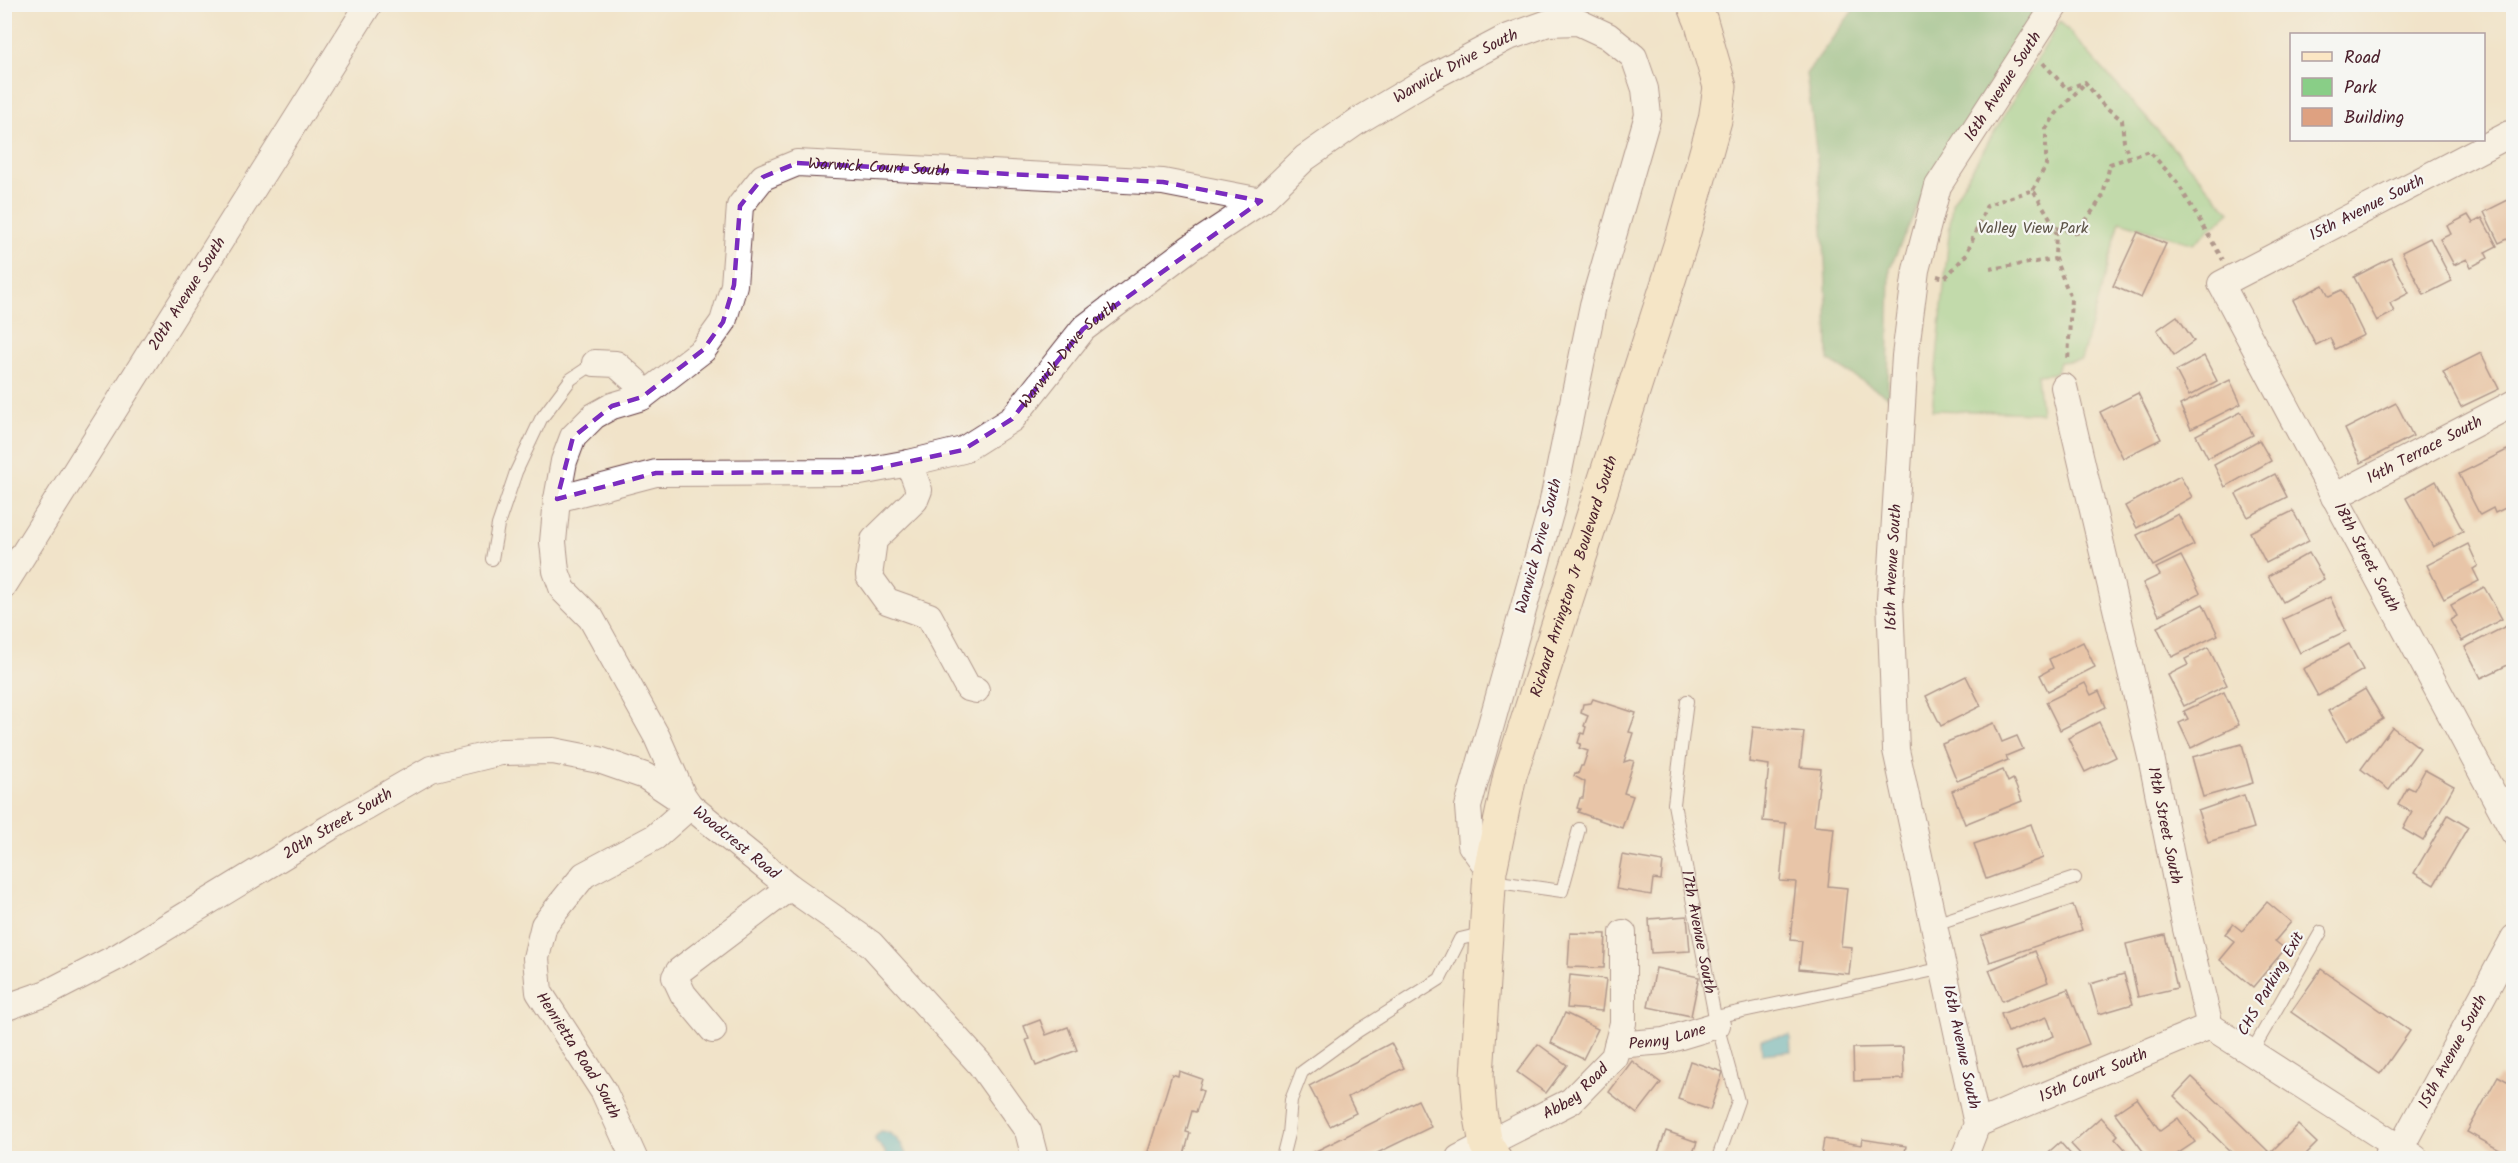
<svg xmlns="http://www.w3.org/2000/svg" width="2518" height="1163" viewBox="0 0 2518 1163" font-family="Kalam,sans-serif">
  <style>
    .green { fill: #89ce87; stroke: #6a7659; stroke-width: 1.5 }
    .forest { fill: #6eb174; stroke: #5c6850; stroke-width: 1.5 }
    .water { fill: #49b0c8; stroke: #4a687a; stroke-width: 1.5 }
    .building { fill: #dea181 }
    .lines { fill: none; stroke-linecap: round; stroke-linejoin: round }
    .lane-casing { stroke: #633c43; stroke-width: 14 }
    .street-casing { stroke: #633c43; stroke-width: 28 }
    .secondary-casing { stroke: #633c43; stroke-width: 35 }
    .path { stroke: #633c43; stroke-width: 4; stroke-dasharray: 4.5 4.5; stroke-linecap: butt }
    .lane { stroke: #fff; stroke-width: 12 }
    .street { stroke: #fff; stroke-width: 26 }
    .secondary { stroke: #fbe6c4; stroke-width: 33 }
    .marked { fill: none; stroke: #7b2cbf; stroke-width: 4.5; stroke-dasharray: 12 8; stroke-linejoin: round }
    .labels { text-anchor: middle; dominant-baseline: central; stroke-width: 4.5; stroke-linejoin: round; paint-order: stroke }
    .street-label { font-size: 16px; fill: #4a1f2b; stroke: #f6f6f2 }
    .park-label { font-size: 16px; fill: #5d5447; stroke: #f6f6f2 }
  </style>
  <rect width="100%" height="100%" fill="#f6f6f2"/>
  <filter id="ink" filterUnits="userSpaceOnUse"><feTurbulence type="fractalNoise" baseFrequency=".0167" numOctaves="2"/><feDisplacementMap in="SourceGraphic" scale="12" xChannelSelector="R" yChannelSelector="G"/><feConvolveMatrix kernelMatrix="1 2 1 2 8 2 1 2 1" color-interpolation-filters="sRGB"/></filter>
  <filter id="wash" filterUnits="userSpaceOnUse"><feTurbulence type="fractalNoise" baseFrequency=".008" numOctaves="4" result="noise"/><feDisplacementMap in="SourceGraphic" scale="24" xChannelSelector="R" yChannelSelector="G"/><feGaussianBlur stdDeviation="1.35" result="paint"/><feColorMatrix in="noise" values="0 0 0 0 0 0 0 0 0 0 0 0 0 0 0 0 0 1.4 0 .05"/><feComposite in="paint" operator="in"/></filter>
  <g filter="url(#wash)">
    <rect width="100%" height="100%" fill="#f1e3c9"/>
    <path class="green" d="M2060 21 2230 212 2193 244 2120 221 2081 360 2059 362 2056 373 2037 375 2041 413 1932 410 1952 203Z"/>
    <path class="forest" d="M1857 5H2041L1933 172 1890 268 1888 397 1828 360C1827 262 1821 171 1806 74Z"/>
    <g class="water">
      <path d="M1790 1035 1791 1051 1762 1054 1761 1039Z"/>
      <path d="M881 1131C895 1132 904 1146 907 1158H887L884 1150 875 1140V1137Z"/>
    </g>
    <g id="blocks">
      <g class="building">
        <path d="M2514 197V236L2499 243 2484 212Z"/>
        <path d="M2468 215 2473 223 2482 218 2497 246 2485 252 2488 258 2471 267 2467 259 2454 265 2440 239 2451 234 2447 226Z"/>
        <path d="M2138 232 2166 244 2141 298 2113 286Z"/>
        <path d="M2430 238 2452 281 2424 295 2402 252Z"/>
        <path d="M2391 258 2409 293 2390 303 2394 312 2377 321 2354 277Z"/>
        <path d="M2323 285 2329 296 2342 290 2364 335 2335 349 2330 338 2316 345 2293 300Z"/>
        <path d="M2177 316 2194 341 2174 355 2157 330Z"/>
        <path d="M2481 353 2499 389 2461 407 2443 372Z"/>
        <path d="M2204 356 2217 381 2189 396 2176 371Z"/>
        <path d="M2230 380 2241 404 2191 429 2180 405Z"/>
        <path d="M2138 393 2161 439 2123 458 2100 412Z"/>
        <path d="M2396 403 2413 436 2361 463 2345 429Z"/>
        <path d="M2241 412 2253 435 2208 458 2196 435Z"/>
        <path d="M2259 440 2271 461 2225 487 2214 465Z"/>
        <path d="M2507 450 2514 464V504L2495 513 2493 508 2480 515 2459 474Z"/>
        <path d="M2275 474 2287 497 2248 517 2236 494Z"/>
        <path d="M2180 476 2192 497 2137 528 2125 506Z"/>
        <path d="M2436 481 2463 531 2433 547 2406 498Z"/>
        <path d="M2293 511 2309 541 2266 563 2250 532Z"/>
        <path d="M2178 514 2194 545 2153 566 2137 535Z"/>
        <path d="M2468 544 2478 566 2473 569 2479 581 2444 599 2427 565Z"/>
        <path d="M2309 553 2324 579 2283 602 2268 576Z"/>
        <path d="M2181 556 2200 593 2159 615 2143 583 2160 575 2156 568Z"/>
        <path d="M2484 587 2502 619 2462 641 2450 620 2457 616 2451 605Z"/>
        <path d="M2330 597 2346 631 2300 653 2283 619Z"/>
        <path d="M2203 604 2218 635 2172 657 2157 627Z"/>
        <path d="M2510 624 2514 630V662L2481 678 2465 647Z"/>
        <path d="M2083 642 2095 667 2048 691 2040 675 2053 668 2049 659Z"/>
        <path d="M2349 644 2363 670 2318 696 2303 669Z"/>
        <path d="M2208 647 2227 685 2184 706 2168 675 2188 665 2185 659Z"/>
        <path d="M1966 676 1981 706 1941 726 1926 696Z"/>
        <path d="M2085 683 2091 695 2099 691 2106 707 2060 730 2046 702Z"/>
        <path d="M2365 689 2383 719 2346 741 2328 711Z"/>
        <path d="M2224 692 2239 725 2191 748 2179 723 2188 719 2184 711Z"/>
        <path d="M1593 699 1636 713 1629 732 1633 733 1624 762 1630 760 1634 761 1624 793 1633 796 1622 828 1578 812 1580 809 1577 808 1580 798H1583L1585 782 1574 776 1575 773 1578 774 1581 766H1583L1588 751 1579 748 1581 744 1578 743 1581 733 1584 734 1586 727 1584 726 1588 716 1581 713 1583 704 1591 703Z"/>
        <path d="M2099 722 2116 757 2085 772 2068 738Z"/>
        <path d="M1994 723 2002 742 2017 736 2023 749 2006 756 2008 760 1957 781 1942 744Z"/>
        <path d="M1753 727 1804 732 1800 767 1821 769 1814 826 1834 828 1828 886 1847 888 1841 946 1852 947 1849 974 1799 969 1802 941 1790 940 1796 882 1780 881 1786 823 1763 821 1769 765 1749 762Z"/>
        <path d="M2392 727 2420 748 2389 790 2361 769Z"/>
        <path d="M2242 744 2253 783 2203 797 2192 757Z"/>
        <path d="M2003 770 2008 782 2013 779 2022 801 1965 824 1952 791Z"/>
        <path d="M2425 770 2454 786 2423 841 2403 829 2412 812 2398 805 2408 787 2414 790Z"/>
        <path d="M2244 795 2254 828 2208 842 2198 811Z"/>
        <path d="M2448 815 2468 827 2434 885 2414 873Z"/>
        <path d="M2031 824 2043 858 1986 879 1974 844Z"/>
        <path d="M1622 855 1663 862 1661 880 1653 879 1651 895 1616 889Z"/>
        <path d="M2267 902 2291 922 2275 941 2285 949 2253 987 2220 960 2235 942 2225 934 2233 924 2242 931Z"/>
        <path d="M2073 905 2082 930 1990 962 1981 936Z"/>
        <path d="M1687 916 1690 951 1651 953 1649 919Z"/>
        <path d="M1570 933 1606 934 1604 968 1568 967Z"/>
        <path d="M2165 935 2177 988 2138 997 2126 944Z"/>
        <path d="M2035 951 2048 982 2002 1001 1989 970Z"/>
        <path d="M1656 968 1699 977 1691 1016 1648 1007Z"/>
        <path d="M2321 969 2410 1031 2380 1074 2291 1012Z"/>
        <path d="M2124 974 2133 1004 2099 1014 2090 984Z"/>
        <path d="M1570 975 1606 979 1602 1011 1567 1008Z"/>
        <path d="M2068 989 2089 1044 2022 1070 2015 1052 2054 1036 2047 1017 2008 1032 2001 1014Z"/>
        <path d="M1565 1013 1598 1029 1583 1059 1551 1043Z"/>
        <path d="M1040 1020 1046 1035 1068 1027 1077 1050 1036 1066 1026 1040 1029 1039 1024 1026Z"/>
        <path d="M1391 1043 1404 1068 1348 1097 1356 1113 1330 1126 1309 1086Z"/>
        <path d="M1538 1044 1567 1065 1546 1093 1517 1072Z"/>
        <path d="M1903 1047 1904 1079 1854 1081 1853 1048Z"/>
        <path d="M1632 1061 1661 1083 1637 1114 1609 1092Z"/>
        <path d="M1690 1061 1723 1072 1710 1110 1678 1099Z"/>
        <path d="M1179 1071 1202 1079 1199 1089 1203 1091 1196 1112 1192 1111 1186 1132 1190 1133 1184 1155 1179 1154 1177 1158H1146L1172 1074 1178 1076Z"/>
        <path d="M2498 1076 2514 1085V1158L2467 1132Z"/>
        <path d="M2192 1077 2270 1153 2298 1125 2317 1143 2302 1158H2237L2174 1096Z"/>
        <path d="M2137 1098 2160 1131 2178 1118 2195 1142 2171 1158H2148L2115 1113Z"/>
        <path d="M1418 1100 1431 1127 1367 1158H1302Z"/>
        <path d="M2101 1117 2118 1135 2115 1138 2133 1158H2084L2071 1144Z"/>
        <path d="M1666 1131 1697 1142 1691 1158H1656Z"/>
        <path d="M1824 1139 1861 1145 1862 1139 1906 1146 1904 1158H1821Z"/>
        <path d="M2060 1142 2074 1158H2042Z"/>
      </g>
    </g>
  </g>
  <g filter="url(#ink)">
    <use href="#blocks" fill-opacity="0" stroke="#633c43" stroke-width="1.5"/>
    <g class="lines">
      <defs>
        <g id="lane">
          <path d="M492 559 498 525 516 472 541 419 571 379 595 363"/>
          <path id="s1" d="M1687 701 1674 804 1715 1017 1738 1101 1718 1158"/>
          <path d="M2495 798 2514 789"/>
          <path d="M1491 881 1562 891 1579 829"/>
          <path d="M1935 924 2075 878"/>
          <path d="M1715 1017 1944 968"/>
          <path d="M2251 1053 2321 932"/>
          <path d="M1282 1158 1288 1134 1291 1100 1302 1072 1358 1031 1440 979 1460 939 1485 933"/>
        </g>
        <g id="street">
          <path id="s2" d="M2514 132 2221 284 2514 833"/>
          <path d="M595 363 616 364 635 381 642 397"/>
          <path id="s3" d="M2064 387 2151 757 2186 929 2210 1026 2415 1158"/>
          <path d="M909 463 919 490 915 500 874 540 869 576 887 601 929 616 968 688 976 690"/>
          <path id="s4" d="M2334 497 2514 403"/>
          <path id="s5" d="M557 499 656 473 860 472 909 463 963 450 1012 419 1083 329 1190 248 1261 201 1305 158 1358 121 1430 78 1506 38 1548 23 1578 22 1608 36 1634 57 1645 89 1648 115 1593 305 1551 510 1468 807 1471 845 1490 871"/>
          <path id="s6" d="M4 585 369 4"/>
          <path id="s7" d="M4 1008 47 993 119 956 329 828 431 769 501 752 553 751 599 760 645 776 690 806 655 837 584 875 544 925 536 958 539 992 604 1092 634 1158"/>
          <path d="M713 1030 683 994 675 977 679 971 790 887"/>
          <path id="s8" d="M1617 1045 1664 1041 1717 1025"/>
          <path id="s9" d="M1977 1124 2210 1026"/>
          <path id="s10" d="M2387 1157 2400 1149 2514 938"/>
          <path id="s11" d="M1035 1158 1028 1131 980 1064 871 944 790 887 690 806 683 796 657 737 591 618 563 590 556 571 553 542 557 499 564 461 573 437 594 416 612 406 642 397 703 350 723 322 734 285 740 206 763 177 797 163 1163 182 1261 201"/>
          <path id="s12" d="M1459 1158 1571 1101 1614 1057 1623 1023V933"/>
          <path id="s13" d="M1964 1158 1977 1124 1896 750 1890 600 1905 356 1916 270 1938 186 2056 4"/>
        </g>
        <g id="secondary">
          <path id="s14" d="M1494 1158 1486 1144 1480 1112 1477 1076 1490 871 1510 775 1682 239 1715 120 1720 87 1701 21 1694 4"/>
        </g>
      </defs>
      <use href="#lane" class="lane-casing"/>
      <use href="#street" class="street-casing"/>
      <use href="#secondary" class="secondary-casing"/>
      <g class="path">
        <path d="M2043 63 2067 89 2085 82 2103 105 2122 120 2124 142 2129 157"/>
        <path d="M2033 190 2046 165V129L2056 114 2085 83"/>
        <path d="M2056 228 2077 233 2103 196 2110 164 2149 151 2177 182 2223 260"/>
        <path d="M1990 269 2055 259"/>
        <path d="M1937 276 1945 278 1966 255 1987 205 2033 190 2056 228 2055 259 2071 298 2068 362"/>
      </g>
      <use href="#lane" class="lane"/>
      <use href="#street" class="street"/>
      <use href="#secondary" class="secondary"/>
    </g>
  </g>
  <path d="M0 0H2518V1163H0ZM797 163 1163 182 1261 201 1083 329 1012 419 963 450 860 472 656 473 557 499 573 437 612 406 642 397 703 350 723 322 734 285 740 206 763 177Z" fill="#f1e3c9" fill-opacity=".55" fill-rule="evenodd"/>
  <path class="marked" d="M797 163 1163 182 1261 201 1083 329 1012 419 963 450 860 472 656 473 557 499 573 437 612 406 642 397 703 350 723 322 734 285 740 206 763 177Z"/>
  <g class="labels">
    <g class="street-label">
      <text stroke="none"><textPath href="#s5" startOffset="1042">Warwick Drive South</textPath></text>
      <text stroke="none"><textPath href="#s13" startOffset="1106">16th Avenue South</textPath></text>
      <text stroke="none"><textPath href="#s11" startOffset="1376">Warwick Court South</textPath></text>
      <text transform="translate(2367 208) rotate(-27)">15th Avenue South</text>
      <text stroke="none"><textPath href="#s6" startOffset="344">20th Avenue South</textPath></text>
      <text stroke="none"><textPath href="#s5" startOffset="556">Warwick Drive South</textPath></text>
      <text stroke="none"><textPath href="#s4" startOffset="102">14th Terrace South</textPath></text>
      <text transform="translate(1539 546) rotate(-75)">Warwick Drive South</text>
      <text stroke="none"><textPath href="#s2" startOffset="640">18th Street South</textPath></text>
      <text stroke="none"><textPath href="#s13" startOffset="602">16th Avenue South</textPath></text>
      <text stroke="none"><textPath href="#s14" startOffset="597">Richard Arrington Jr Boulevard South</textPath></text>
      <text stroke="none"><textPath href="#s7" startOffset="382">20th Street South</textPath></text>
      <text stroke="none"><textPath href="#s3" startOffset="450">19th Street South</textPath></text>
      <text transform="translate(736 843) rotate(39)">Woodcrest Road</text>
      <text stroke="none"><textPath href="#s1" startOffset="234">17th Avenue South</textPath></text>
      <text transform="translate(2271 984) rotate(-60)">CHS Parking Exit</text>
      <text stroke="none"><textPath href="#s8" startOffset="51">Penny Lane</textPath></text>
      <text transform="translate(1961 1047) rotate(78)">16th Avenue South</text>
      <text stroke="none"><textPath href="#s10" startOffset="126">15th Avenue South</textPath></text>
      <text stroke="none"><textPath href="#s7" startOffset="1098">Henrietta Road South</textPath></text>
      <text stroke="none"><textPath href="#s9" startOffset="126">15th Court South</textPath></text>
      <text stroke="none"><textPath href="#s12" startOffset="135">Abbey Road</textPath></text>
    </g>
    <g class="park-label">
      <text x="2033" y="228">Valley View Park</text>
    </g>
  </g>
  <rect width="2518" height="1163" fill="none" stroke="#f6f6f2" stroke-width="24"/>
  <rect x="2290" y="33" width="195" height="108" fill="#f6f6f2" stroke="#b1a0a2" stroke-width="1.5"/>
  <rect x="2302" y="52" width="30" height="9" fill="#fbe6c4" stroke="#b1a0a2" stroke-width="1.5"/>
  <text x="2344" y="63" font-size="18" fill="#4a1f2b">Road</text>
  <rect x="2302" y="78" width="30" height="18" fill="#89ce87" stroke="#b1a0a2" stroke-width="1.5"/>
  <text x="2344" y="93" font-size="18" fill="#4a1f2b">Park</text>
  <rect x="2302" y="108" width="30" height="18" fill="#dea181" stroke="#b1a0a2" stroke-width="1.5"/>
  <text x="2344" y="123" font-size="18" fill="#4a1f2b">Building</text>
</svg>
